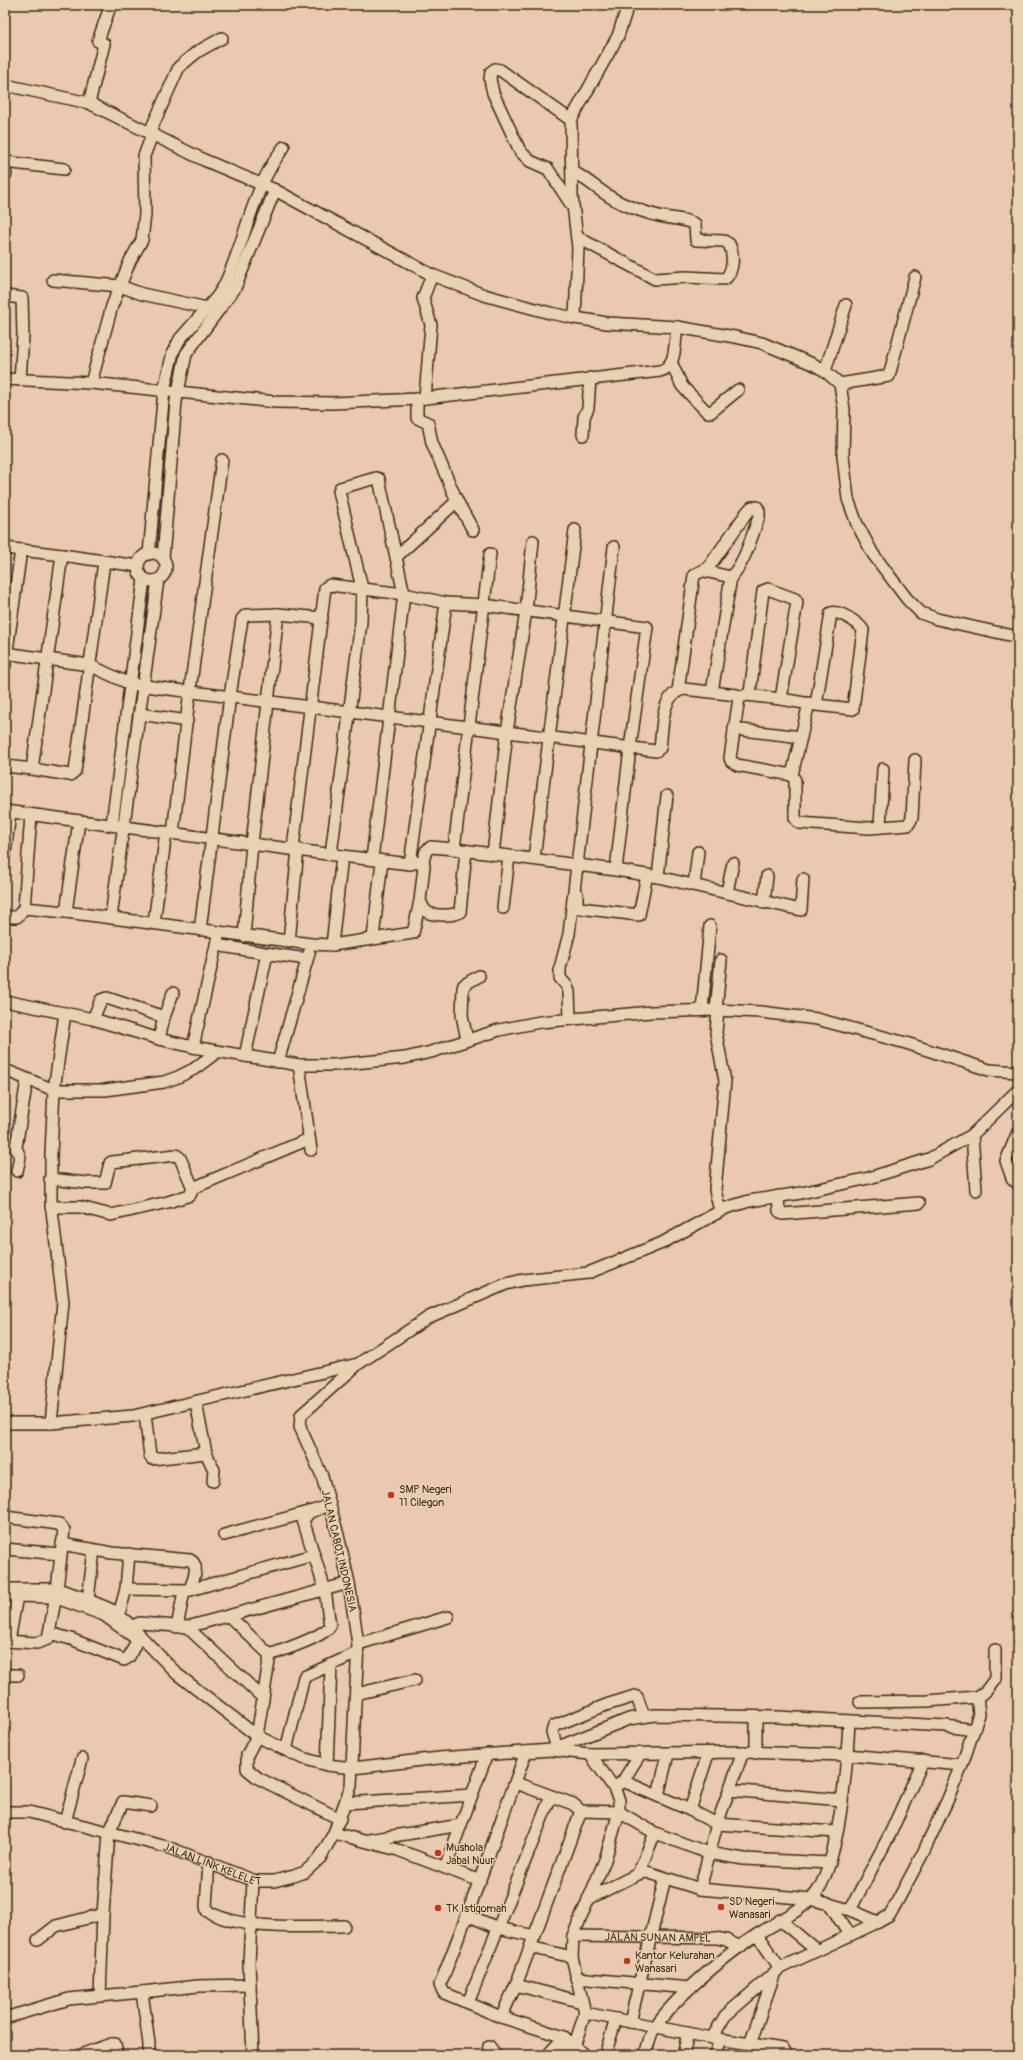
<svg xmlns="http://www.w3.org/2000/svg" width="1023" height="2060" viewBox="0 0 1023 2060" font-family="Pangolin,sans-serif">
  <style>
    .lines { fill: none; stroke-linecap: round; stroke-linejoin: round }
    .street-casing { stroke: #3b2a1e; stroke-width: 14 }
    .street { stroke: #e9d2b2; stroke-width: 11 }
    .poi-dot { fill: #c8321e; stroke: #e9d2b2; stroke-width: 1.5 }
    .labels { text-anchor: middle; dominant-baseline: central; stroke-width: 3; stroke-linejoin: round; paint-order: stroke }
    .poi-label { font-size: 11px; fill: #3b2a1e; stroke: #e9d2b2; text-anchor: start }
    .street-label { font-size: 11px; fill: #3b2a1e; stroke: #e9d2b2 }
  </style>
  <rect width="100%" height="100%" fill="#eac8b1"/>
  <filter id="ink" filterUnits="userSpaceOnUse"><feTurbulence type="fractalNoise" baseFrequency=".025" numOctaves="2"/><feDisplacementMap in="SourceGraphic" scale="8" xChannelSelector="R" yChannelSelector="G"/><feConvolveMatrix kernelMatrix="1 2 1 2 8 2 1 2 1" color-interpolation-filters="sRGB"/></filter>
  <g filter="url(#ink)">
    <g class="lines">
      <defs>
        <g id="street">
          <path d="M5 85 89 103 204 160 275 190 432 275 484 295 550 313 575 318 607 323 677 327 735 337 762 343 815 365 825 371 840 384 844 409 843 456 848 499 857 524 873 554 907 599 921 613 937 619 1018 637"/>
          <path d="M89 103 104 44 98 41 110 7"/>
          <path d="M571 120 500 70 495 69 491 72 490 79 493 93 520 151 530 161 548 169 572 206"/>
          <path d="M149 134 179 67 197 52 222 38"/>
          <path d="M5 162 64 169"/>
          <path d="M5 171 6 174"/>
          <path d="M572 171C589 180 603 195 621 203 633 208 646 213 659 216 671 219 683 218 695 224L696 240 724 241 729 244C734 254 734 271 725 279L686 277 655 279 577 237"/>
          <path d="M53 280 120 286 142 294 207 308"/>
          <path d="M5 296 22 298 23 335 20 380"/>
          <path d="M575 318 578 248 572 196 571 120 618 36 628 5"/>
          <path d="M671 362 682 386 707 412H711L738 390"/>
          <path d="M825 371 846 305"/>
          <path d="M5 379 91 383 276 402 333 403 417 399 660 371C678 366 674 342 677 327"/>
          <path d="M91 383 112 306 130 261 142 240 145 214 144 156 152 135"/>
          <path d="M840 384 889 376 915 277"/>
          <path d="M425 398 431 325 423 298 432 275"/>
          <path d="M583 435 584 417 588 408 590 378"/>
          <path d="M457 501 473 530"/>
          <path d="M5 548 21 550"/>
          <circle cx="152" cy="567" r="14"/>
          <path d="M149 554 164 390 173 352 180 339 217 297 224 286C246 240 252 188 284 147"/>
          <path d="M396 557 457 501 432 443 428 423 417 418V399"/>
          <path d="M163 558 176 401 186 354 235 288 275 190"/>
          <path d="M104 562 75 771 70 775 32 769 62 555 138 566"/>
          <path d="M704 571 731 577"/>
          <path d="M5 653 89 665 130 684 656 751 660 748C663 728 660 694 684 689L737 695 739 698 730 758 731 761 737 765 792 775 795 780V818L799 823 869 828 908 825 912 818 915 760"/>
          <path d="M5 665 21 550 62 555"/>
          <path d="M678 691 694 575 708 568 748 511 752 507H757L759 511V517C751 537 746 561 731 577L712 692"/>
          <path d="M738 696H744L750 693 763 591 768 589 795 599 797 602 781 699 747 695"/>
          <path d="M781 699 816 705 831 613C839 610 859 623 863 630L853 709 816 705"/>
          <path d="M140 714 187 721"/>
          <path d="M734 729 801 737"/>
          <path d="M5 766 32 769"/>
          <path d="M792 775 809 703"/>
          <path d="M5 811 342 856 410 864 423 861 424 866 420 901 413 933 332 945 311 944 66 912 24 908"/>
          <path d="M112 824 144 579"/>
          <path d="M880 827 883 769"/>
          <path d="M173 833 190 690 222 460"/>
          <path d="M293 848 325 588 330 585 404 594 446 603 484 605 647 627 630 748 616 870"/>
          <path d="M454 849 490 554"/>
          <path d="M5 854 10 812"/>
          <path d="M331 854 361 622 362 588 339 491 340 488 376 478 379 479 404 594 372 859"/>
          <path d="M493 854 507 732 526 611 533 541"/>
          <path d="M534 859 575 530"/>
          <path d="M423 861 426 851 431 847 454 849 616 870 658 877 667 796"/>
          <path d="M410 864 446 603"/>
          <path d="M658 877 801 910 803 879"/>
          <path d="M694 885 698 852"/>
          <path d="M727 892 733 863"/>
          <path d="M577 894V905L580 908 639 915 647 875"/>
          <path d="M420 901C422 905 424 910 427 912 434 916 454 916 460 912L466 851"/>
          <path d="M764 903 767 876"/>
          <path d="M503 908 509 856"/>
          <path d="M66 912 79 821"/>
          <path d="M5 917H17L24 908 31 815"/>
          <path d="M111 917 158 580"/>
          <path d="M154 923 166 832"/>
          <path d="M200 930 230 696 242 619 246 615 278 614"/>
          <path d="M244 936 252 844 278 614 322 618"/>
          <path d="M373 938 382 861"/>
          <path d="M289 942 298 849"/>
          <path d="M216 945 271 954"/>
          <path d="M332 945 342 856"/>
          <path d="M5 1001 93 1019 159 1039 193 1047 299 1065H334L405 1058 431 1052 499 1030 540 1022 651 1012 716 1010 761 1012 817 1019 906 1043 989 1070 1018 1072"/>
          <path d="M702 1010 710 926"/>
          <path d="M716 1010 721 960"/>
          <path d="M718 1010 716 1033 725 1081 715 1190 720 1211"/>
          <path d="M93 1019 101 1000 107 998 164 1017"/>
          <path d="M570 1019 569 992 567 986 560 978V968L569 934 614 547"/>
          <path d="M159 1039 164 1017 173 993"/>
          <path d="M467 1040 462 1015 463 988 464 985 479 976"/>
          <path d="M193 1047 219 932"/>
          <path d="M245 1056 266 958 271 954 307 959"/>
          <path d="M278 1062 309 953"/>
          <path d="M299 1065 311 1150"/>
          <path d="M5 1070 54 1090H105L164 1082 178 1077 194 1069 217 1052"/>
          <path d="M1018 1132 1006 1161 1012 1178 1018 1184"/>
          <path d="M972 1135 976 1190"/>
          <path d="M17 1171 20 1157 16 1148 17 1141 27 1080"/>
          <path d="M50 1179 87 1183H105L110 1163 112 1162 176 1155 180 1158 193 1188"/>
          <path d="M778 1196 779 1211 783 1214 919 1203"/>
          <path d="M51 1207H80L111 1215 168 1202 190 1195 193 1188 309 1139"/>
          <path d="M196 1403 206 1453"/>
          <path d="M145 1414 150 1456 152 1459 206 1453 214 1470 213 1481"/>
          <path d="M5 1423H51L133 1416 358 1364 429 1317 506 1284 523 1280 588 1273 662 1243 726 1208 749 1201 801 1193 869 1178 929 1159 972 1135 1018 1090"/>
          <path d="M51 1423 63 1302 51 1202V1154L54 1090 65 1013"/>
          <path d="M5 1517 59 1524 64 1530 57 1589 48 1639 37 1643 5 1641"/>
          <path d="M224 1535 309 1512"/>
          <path d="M62 1544 112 1553 190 1560C201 1566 192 1581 190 1590"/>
          <path d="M5 1549 60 1554"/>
          <path d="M5 1589H57L79 1596 112 1610 127 1622 177 1674 257 1736 302 1758 327 1765 353 1768 439 1758 551 1750 590 1754 743 1752 847 1755 962 1765"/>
          <path d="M126 1589 190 1590 313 1555"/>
          <path d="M14 1596 54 1597 104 1615 134 1637"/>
          <path d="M88 1599 94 1550"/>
          <path d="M119 1614 126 1589 129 1554"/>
          <path d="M230 1617 270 1655 257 1736 247 1755V1769L258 1778 340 1819"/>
          <path d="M177 1627 184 1591"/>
          <path d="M187 1627 263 1698"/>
          <path d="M134 1630 137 1624 140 1623 187 1627 349 1583"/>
          <path d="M49 1633 71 1639 124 1660 129 1657 139 1636"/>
          <path d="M9 1641 17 1596"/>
          <path d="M358 1644 448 1617"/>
          <path d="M270 1655C284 1649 322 1638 330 1626L325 1590 303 1520 310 1512 330 1505"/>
          <path d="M5 1675H18"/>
          <path d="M356 1694 415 1680"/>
          <path d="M860 1702 927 1701 977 1697 986 1691 995 1679V1650"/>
          <path d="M756 1717V1753"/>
          <path d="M557 1748 552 1732 554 1726 606 1705 635 1696 637 1697 644 1716"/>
          <path d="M553 1749 629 1719 655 1715 778 1717 946 1726 974 1730"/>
          <path d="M286 1750 304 1677 357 1653"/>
          <path d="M526 1752 467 1915 440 1985 444 1993 449 1995 501 2017 564 2037 584 2055"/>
          <path d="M327 1765 331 1666"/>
          <path d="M623 1781 640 1754"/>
          <path d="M516 1783 573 1804 581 1811 619 1812 655 1833 708 1853 744 1859 830 1863"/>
          <path d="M614 1788 623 1781 690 1810 717 1824 836 1832"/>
          <path d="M729 1790 841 1800"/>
          <path d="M658 1796 668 1754"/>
          <path d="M346 1803 472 1795"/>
          <path d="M690 1810 708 1754"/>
          <path id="s1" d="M5 1812H29L167 1847 255 1881H274L294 1876 305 1872 320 1858 334 1833 351 1786 358 1644 349 1583 338 1535 322 1476 300 1427 301 1415 357 1365"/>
          <path d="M65 1822 82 1759"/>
          <path d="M334 1833 398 1850 480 1881"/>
          <path d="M369 1840 461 1825"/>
          <path d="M209 1862 206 1906 207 1911C241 1931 304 1926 344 1926"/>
          <path d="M445 1868 487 1754"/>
          <path d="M638 1874 655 1833"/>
          <path d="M253 1880 249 1963 253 2055"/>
          <path d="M700 1889 717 1824 743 1752"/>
          <path d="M588 1899 638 1874 647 1872 700 1889 811 1899 850 1910 878 1922"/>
          <path d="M830 1904 849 1935"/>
          <path d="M850 1910 890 1834 923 1761"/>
          <path d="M467 1915 498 1928 535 1936"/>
          <path d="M780 1920 816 1950"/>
          <path d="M757 1935 780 1968"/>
          <path id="s2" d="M573 1936 717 1938 726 1940 740 1947"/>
          <path d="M38 1940 56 1926 103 1914"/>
          <path d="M530 1947 572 1957"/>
          <path d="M576 1978 690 1988"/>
          <path d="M516 1985 582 2002"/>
          <path d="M142 1992 198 1986 250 1985"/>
          <path d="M100 1996 103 1914 109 1833 123 1802 151 1806"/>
          <path d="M468 2003 551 1796"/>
          <path d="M585 2013 712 2038 783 2049 787 2055"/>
          <path d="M501 2017 516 1985 581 1811"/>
          <path d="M5 2018 69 1999 142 1992 149 2044V2055"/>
          <path d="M630 2022 665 1878"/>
          <path d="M712 2038 725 2016 780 1968 878 1922 889 1916 892 1911 923 1853 948 1799 962 1765 979 1714 977 1697"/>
          <path d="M750 2044 775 1972"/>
          <path d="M489 2046 496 2055"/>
          <path d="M574 2047 585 2013 572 1957 573 1936 605 1860 619 1812V1800L614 1788 590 1754"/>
          <path d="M80 2055 111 2044H115L117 2055"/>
          <path d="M548 2055 564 2037"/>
          <path d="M564 2055 569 2043"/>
          <path d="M605 2055 616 2019"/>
          <path d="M645 2055C648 2046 650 2034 655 2027 676 1996 727 1954 758 1934 776 1923 806 1908 817 1892 840 1857 847 1764 849 1721"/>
          <path d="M683 2055 688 2033"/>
          <path d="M716 2055 719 2039"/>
        </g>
      </defs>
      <use href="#street" class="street-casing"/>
      <use href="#street" class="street"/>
    </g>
  </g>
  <g class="poi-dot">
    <circle cx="391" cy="1495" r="4"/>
    <circle cx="438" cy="1853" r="4"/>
    <circle cx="721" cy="1907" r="4"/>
    <circle cx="438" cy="1908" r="4"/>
    <circle cx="627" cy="1961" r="4"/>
  </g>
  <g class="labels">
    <g class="poi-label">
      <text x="399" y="1489">SMP Negeri<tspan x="399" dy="13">11 Cilegon</tspan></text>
      <text x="446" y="1847">Mushola<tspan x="446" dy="13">Jabal Nuur</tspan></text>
      <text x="729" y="1901">SD Negeri<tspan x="729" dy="13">Wanasari</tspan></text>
      <text x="446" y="1908">TK Istiqomah</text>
      <text x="635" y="1955">Kantor Kelurahan<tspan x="635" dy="13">Wanasari</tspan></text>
    </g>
    <g class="street-label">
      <text transform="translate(339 1551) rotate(77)">JALAN CABOT INDONESIA</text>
      <text stroke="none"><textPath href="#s1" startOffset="215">JALAN LINK KELELET</textPath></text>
      <text stroke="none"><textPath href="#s2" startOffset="85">JALAN SUNAN AMPEL</textPath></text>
    </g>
  </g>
  <rect width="1023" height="2060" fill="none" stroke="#e9d2b2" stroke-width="20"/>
  <rect x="10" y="10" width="1003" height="2040" fill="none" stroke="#3b2a1e" stroke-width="1.5" filter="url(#ink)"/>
</svg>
